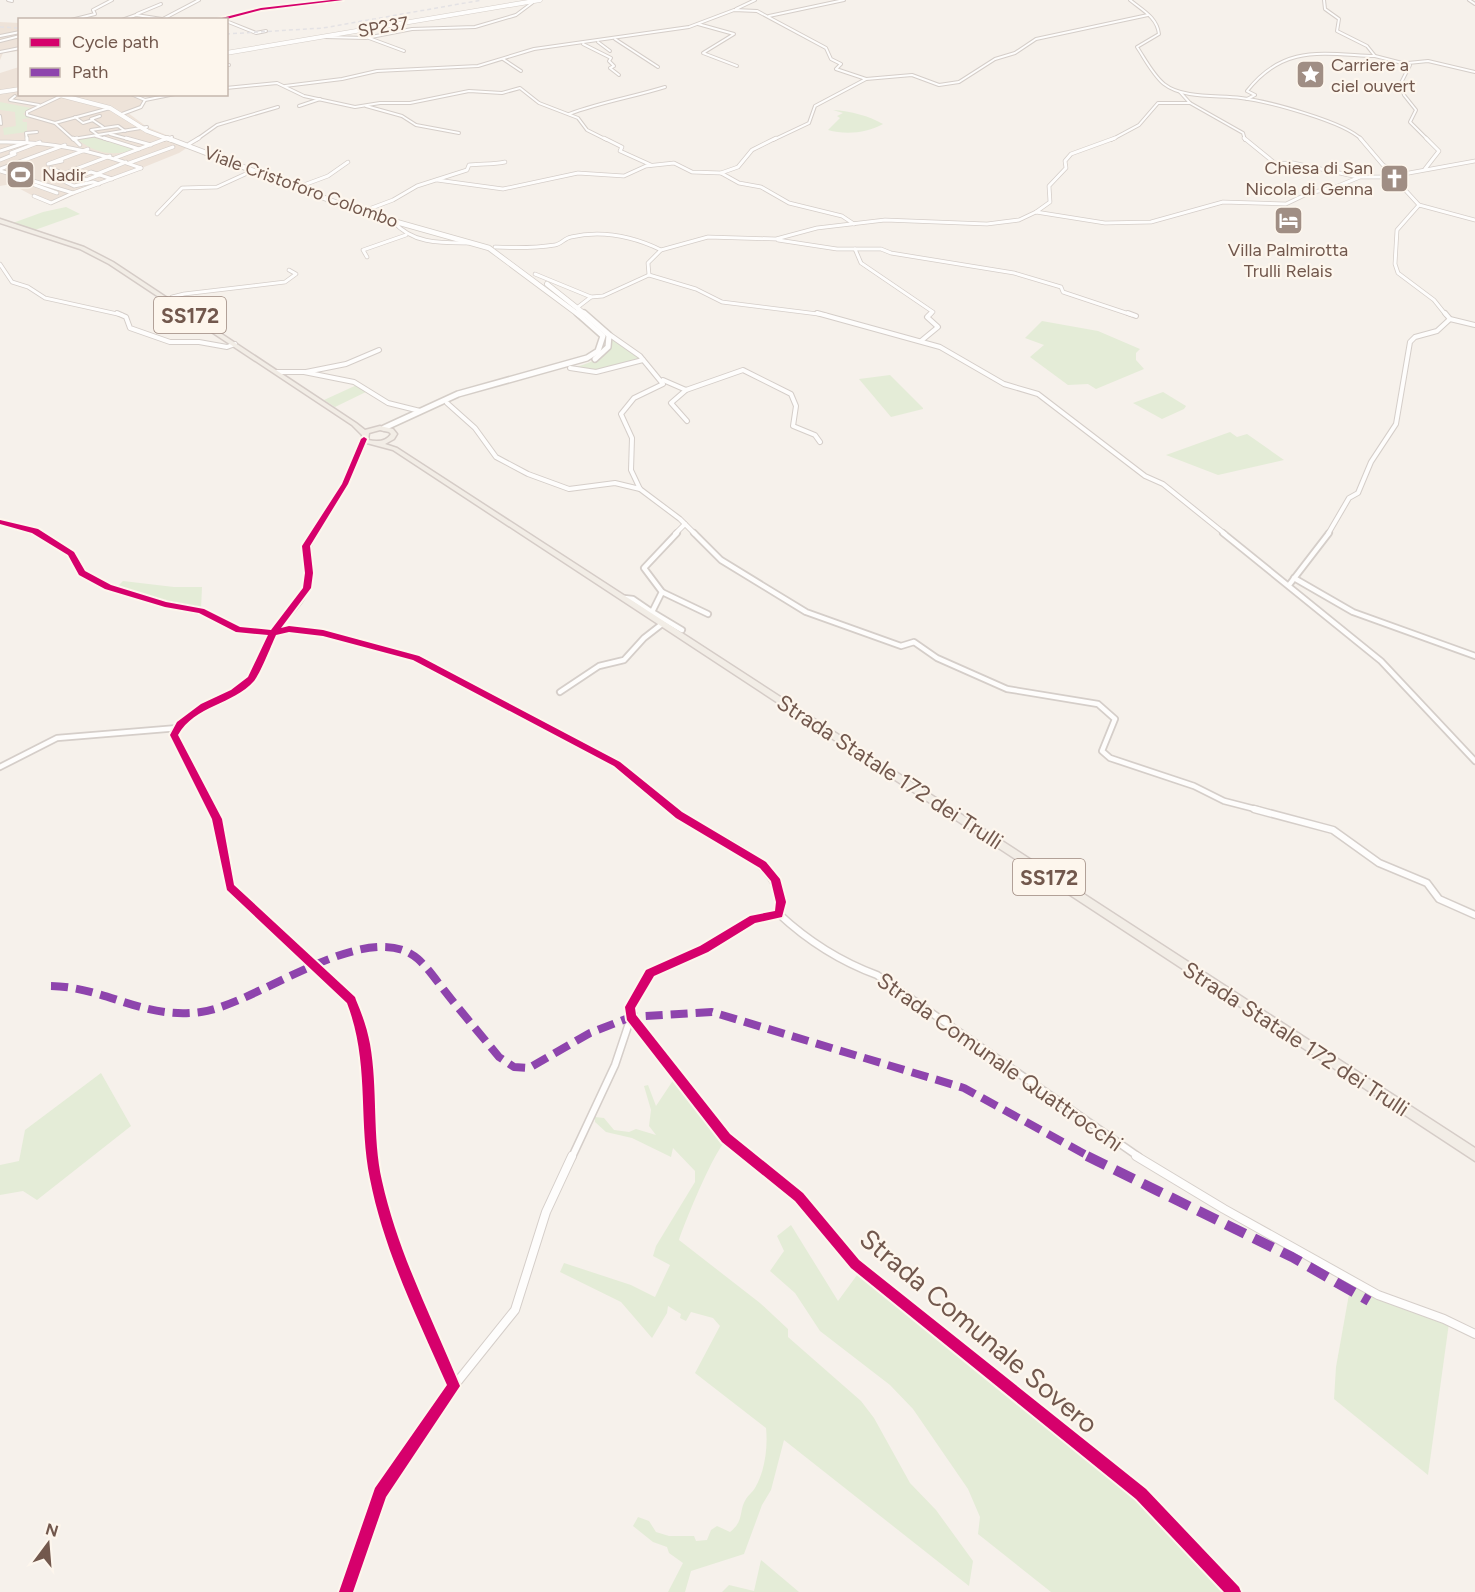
<svg xmlns="http://www.w3.org/2000/svg" width="1475" height="1592" viewBox="0 0 1475 1592" font-family="Figtree,sans-serif">
  <style>
    .residential { fill: #eee3d9 }
    .green { fill: #e4ecd7 }
    .lines { fill: none; stroke-linecap: round; stroke-linejoin: round }
    .minor-far5-casing { stroke: #d5cec9; stroke-width: 4 }
    .minor-far4-casing { stroke: #d5cec9; stroke-width: 4.5 }
    .minor-far3-casing { stroke: #d5cec9; stroke-width: 6 }
    .minor-far2-casing { stroke: #d5cec9; stroke-width: 8 }
    .minor-far1-casing { stroke: #d5cec9; stroke-width: 9 }
    .minor-casing { stroke: #d5cec9; stroke-width: 10 }
    .secondary-far2-casing { stroke: #d5cec8; stroke-width: 5 }
    .secondary-far1-casing { stroke: #d5cec8; stroke-width: 6 }
    .secondary-casing { stroke: #d5cec8; stroke-width: 8 }
    .primary-casing { stroke: #d5ccc7; stroke-width: 3 }
    .minor-far5 { stroke: #fefdfc; stroke-width: 2 }
    .minor-far4 { stroke: #fefdfc; stroke-width: 3 }
    .minor-far3 { stroke: #fefdfc; stroke-width: 4 }
    .minor-far2 { stroke: #fefdfc; stroke-width: 4.5 }
    .minor-far1 { stroke: #fefdfc; stroke-width: 6 }
    .minor { stroke: #fefdfc; stroke-width: 8 }
    .secondary-far2 { stroke: #fefdfc; stroke-width: 4 }
    .secondary-far1 { stroke: #fefdfc; stroke-width: 4.5 }
    .secondary { stroke: #fefdfc; stroke-width: 5 }
    .primary { fill: #f2ede6; fill-rule: evenodd }
    .rail { stroke: #e4e2e4; stroke-width: 1.5; stroke-dasharray: 4 3; stroke-linecap: butt }
    .quiet-far1 { stroke: #8e44ad; stroke-width: 8; stroke-dasharray: 17 8; stroke-linecap: butt }
    .quiet { stroke: #8e44ad; stroke-width: 10; stroke-dasharray: 21 10; stroke-linecap: butt }
    .cycleway-casing { stroke: #fdf6ed; stroke-width: 4 }
    .cycleway { fill: #d6006c; fill-rule: evenodd }
    .labels { text-anchor: middle; dominant-baseline: central; stroke-width: 4.5; stroke-linejoin: round; paint-order: stroke }
    .far-street-label { font-size: 18px; fill: #72584d; stroke: #fdf6ed }
    .far-poi-label { font-size: 18px; fill: #72584d; stroke: #fdf6ed; text-anchor: start }
    .shield { fill: #fdf6ed; stroke: #9c877d; stroke-width: 1.5 }
    .shield-label { font-size: 21px; font-weight: bold; fill: #72584d }
    .street-label { font-size: 22px; fill: #72584d; stroke: #fdf6ed }
    .near-street-label { font-size: 27px; fill: #72584d; stroke: #fdf6ed }
  </style>
  <rect width="100%" height="100%" fill="#f6f1eb"/>
  <g class="residential">
    <path d="M0 22 19 23V51L3 53 0 60Z"/>
    <path d="M19 67 20 94 131 95 145 100 141 107 128 113 147 127 191 145 179 153 50 205 11 184 0 186V73Z"/>
  </g>
  <g class="green">
    <path d="M0 102 31 108 23 114 31 118 22 119 23 122H27V132L4 135 3 128 16 126 15 112 0 110Z"/>
    <path d="M833 110C851 111 869 116 883 124 867 133 846 135 828 130L840 118 837 116 843 113Z"/>
    <path d="M93 137 136 149C114 157 96 154 77 139Z"/>
    <path d="M66 207 80 214 32 231 10 224 43 212Z"/>
    <path d="M1042 321 1098 331 1140 349 1136 353V360L1144 369 1096 389 1088 384 1068 385 1030 357 1044 345 1025 338Z"/>
    <path d="M610 332 644 359 594 371 576 367C593 362 616 354 610 332Z"/>
    <path d="M890 375 923 408V409L891 417 859 379Z"/>
    <path d="M359 384 370 390 335 407 324 400Z"/>
    <path d="M1163 392 1186 406 1184 409 1162 419 1133 403Z"/>
    <path d="M1230 432 1237 437 1247 434 1284 460 1218 475 1166 455Z"/>
    <path d="M123 581 174 587H202L201 610 115 589Z"/>
    <path d="M101 1073 131 1126 37 1200 23 1191 0 1195V1165L19 1161 25 1130Z"/>
    <path d="M676 1076 727 1140C715 1148 685 1222 679 1240L760 1303 788 1329V1337L861 1401 874 1418 910 1483 936 1510 973 1561 969 1586 784 1440 771 1490 762 1505 744 1554 691 1571 685 1592H668L683 1563 669 1553 667 1547 653 1542 633 1526 638 1517 649 1521 656 1532 669 1536H694L696 1541 707 1540 711 1530 717 1526 730 1532C745 1520 738 1512 746 1499 748 1495 753 1492 755 1488 765 1471 768 1447 766 1428L695 1373 720 1326 713 1318 691 1312 686 1321 680 1318 681 1314 668 1306 667 1313 652 1338 621 1302 560 1272 564 1263 631 1285 655 1297 670 1265 653 1256 656 1246 695 1182V1171L673 1148 671 1157 632 1138 606 1132 595 1122V1117L604 1118 614 1130 629 1132 636 1129 656 1135 649 1126 651 1110 644 1086 648 1085 656 1106Z"/>
    <path d="M791 1225 838 1301 860 1271 1026 1408 1124 1481 1231 1592H1051L978 1534 980 1517 968 1489 913 1409 890 1385 820 1331 795 1293 770 1271 784 1251 777 1236Z"/>
    <path d="M1351 1283 1449 1323 1428 1475 1334 1399 1336 1367Z"/>
    <path d="M761 1560 799 1592H722L729 1585 754 1591Z"/>
  </g>
  <g class="lines">
    <defs>
      <g id="minor-far5">
        <path d="M8 0 12 1"/>
        <path d="M1130 0C1142 10 1157 17 1159 34L1137 47C1145 59 1153 75 1164 84 1183 99 1218 95 1241 98 1267 101 1346 122 1362 140"/>
        <path d="M1324 0 1325 9 1339 19 1337 31 1367 46 1375 56 1410 65 1401 83 1404 95 1416 110 1410 122 1428 140"/>
        <path d="M1469 0 1475 4"/>
        <path d="M736 9 755 0"/>
        <path d="M137 14 161 4"/>
        <path d="M769 16 844 0"/>
        <path d="M71 20 95 14 93 10 112 0"/>
        <path d="M122 20 136 15 162 19"/>
        <path d="M161 20 199 0"/>
        <path d="M216 20 261 9 341 0"/>
        <path d="M226 21 256 33 266 31"/>
        <path d="M698 24 734 34 703 53 737 66"/>
        <path d="M0 36 20 32"/>
        <path d="M324 37 366 38 412 29 475 27 516 15 532 3"/>
        <path d="M369 38 404 51"/>
        <path d="M615 39 658 67"/>
        <path d="M0 41 20 36"/>
        <path d="M598 42 610 51"/>
        <path d="M583 44 611 58 609 61 614 66 610 68 619 75"/>
        <path d="M0 52 20 48"/>
        <path d="M503 59 521 71"/>
        <path d="M1408 63 1428 61 1475 72"/>
        <path d="M226 65H229"/>
        <path d="M866 79 912 75 939 85 959 82 995 59 1015 53 1036 39 1148 15"/>
        <path d="M285 86 342 79 377 71 478 66 534 49 689 27 734 10 757 11 826 48 831 59 841 64 836 69 866 79 815 106 809 123 773 140"/>
        <path d="M226 88 277 83 304 96 355 107 380 103H410L469 91 502 93 520 88 539 103 578 118 587 130 607 140"/>
        <path d="M1180 92 1190 103 1243 133 1245 140"/>
        <path d="M131 94 145 100"/>
        <path d="M69 95 89 94"/>
        <path d="M15 96 10 100 39 105"/>
        <path d="M61 96 27 112V115L55 123 74 140"/>
        <path d="M1247 99 1255 95 1247 91C1284 44 1322 54 1375 56"/>
        <path d="M145 100 175 94"/>
        <path d="M299 106 320 99"/>
        <path d="M366 106 402 116 416 125 459 133"/>
        <path d="M122 114 141 107 145 100"/>
        <path d="M569 114C601 102 633 97 665 87"/>
        <path d="M0 116 1 124"/>
        <path d="M100 116 91 119 103 127"/>
        <path d="M75 117 83 123 93 120"/>
        <path d="M55 123 110 108"/>
        <path d="M110 134 132 140"/>
        <path d="M98 135 91 130 118 126 125 131"/>
        <path d="M96 136 109 140"/>
        <path d="M73 139 147 127"/>
        <path d="M27 140 26 133 37 132"/>
        <path d="M164 140 172 137"/>
        <path d="M196 140 217 125 278 107"/>
        <path d="M1111 140 1139 125 1158 103H1190"/>
      </g>
      <g id="minor-far4">
        <path d="M27 138V141"/>
        <path d="M73 138 80 145"/>
        <path d="M104 138 139 149"/>
        <path d="M126 138 151 145"/>
        <path d="M604 138 622 147 620 151 651 165"/>
        <path d="M1244 138 1276 164 1293 163 1358 177"/>
        <path d="M1360 138 1383 165 1399 174"/>
        <path d="M73 139 77 138"/>
        <path d="M0 142C50 141 94 151 141 168"/>
        <path d="M189 144 199 138"/>
        <path d="M0 151 25 143"/>
        <path d="M11 153 40 142"/>
        <path d="M115 158 168 138"/>
        <path d="M0 160 15 154"/>
        <path d="M59 160 62 161 48 164 88 149"/>
        <path d="M129 163 173 147"/>
        <path d="M51 168 64 174"/>
        <path d="M0 169 65 145"/>
        <path d="M1425 169 1439 151 1426 138"/>
        <path d="M0 171 73 193 141 168"/>
        <path d="M721 173 738 167 752 150 776 138"/>
        <path d="M97 174 126 162"/>
        <path d="M99 175 86 180 78 177 91 172 112 179"/>
        <path d="M55 177 110 156"/>
        <path d="M59 179 74 186 93 182 99 184"/>
        <path d="M437 180 503 189 578 173 624 176 646 166 674 163 692 172 721 173 739 183 761 187 789 203 842 216 854 224"/>
        <path d="M32 184 57 193"/>
        <path d="M301 186 328 176 348 162"/>
        <path d="M34 196 51 203 73 193"/>
        <path d="M1419 205 1475 220"/>
        <path d="M361 212 393 200 417 186 467 170 469 165C482 163 492 165 505 162"/>
        <path d="M1036 212 1050 202 1049 186 1066 168 1065 161 1071 154 1115 138"/>
        <path d="M157 214 182 188 217 187 252 171"/>
        <path d="M393 221C412 244 441 243 468 243"/>
        <path d="M778 240 837 249H881L891 253 1014 273 1061 287 1063 292 1132 315"/>
        <path d="M495 247C515 248 535 248 555 245 561 244 565 238 571 237 602 230 634 237 661 250L648 263 649 275"/>
        <path d="M855 249 861 263 933 312 930 315"/>
        <path d="M661 250 708 237 776 239 817 228 885 220 987 224 1019 220 1036 212 1105 223 1151 222 1223 202 1286 204 1309 193 1333 188 1360 177H1387"/>
        <path d="M367 257 363 250 406 235"/>
        <path d="M0 264 12 282 28 287 45 298 122 315"/>
        <path d="M535 274 591 297"/>
        <path d="M176 305 178 304 172 297 184 294 285 282 296 274 289 270"/>
        <path d="M578 307 591 297 603 296 649 275 696 289 722 302 826 315"/>
        <path d="M1446 315 1434 300 1398 273 1395 264 1397 230 1419 205 1397 181 1387 177 1475 161"/>
      </g>
      <g id="minor-far3">
        <path d="M117 313 126 317 130 328 170 342H199L227 347 235 344"/>
        <path d="M817 313 940 347 1004 384 1038 394 1145 476 1163 484 1225 534"/>
        <path d="M1128 313 1136 316"/>
        <path d="M1445 313 1450 319 1475 325"/>
        <path d="M610 335 640 356 663 384 634 398 621 414 632 438 631 470 640 489 680 519 695 534"/>
        <path d="M921 341 938 327 927 317 931 313"/>
        <path d="M570 368 596 372 643 360"/>
        <path d="M277 372H304L354 382 388 403 420 411"/>
        <path d="M306 372 346 364 379 350"/>
        <path d="M663 380 686 390 743 370 791 394 796 406 793 426 815 435 820 442"/>
        <path d="M686 390 671 403 687 421"/>
        <path d="M447 403 475 428 496 457 528 474 569 489 615 483 640 489"/>
        <path d="M0 522 40 534"/>
        <path d="M313 534 345 484 364 439"/>
        <path d="M675 534 685 524"/>
        <path d="M1328 534 1349 498 1358 493 1371 462 1396 424 1410 342 1415 337 1437 331 1450 319"/>
      </g>
      <g id="minor-far2">
        <path d="M38 533 71 554 82 573 108 587 165 604 201 611 239 630 273 633 289 629 323 633 416 658 617 764 673 810"/>
        <path d="M694 533 721 560 806 612 901 646 914 642 937 658 1007 689 1098 704 1115 719 1102 751 1110 758 1194 786 1224 801 1259 810"/>
        <path d="M1223 533 1381 661 1475 761"/>
        <path d="M1294 578 1353 612 1475 656"/>
        <path d="M1289 585 1329 533"/>
        <path d="M662 592 708 614"/>
        <path d="M624 598 633 599 652 612 662 592 644 568 677 533"/>
        <path d="M652 612 682 630"/>
        <path d="M560 692 599 666 624 660 644 638 662 624"/>
        <path d="M0 767 57 738 178 728"/>
        <path d="M213 810 174 735C191 704 229 704 251 679 261 667 265 648 273 634 282 618 303 603 307 585 313 563 300 555 314 533"/>
      </g>
      <g id="minor-far1">
        <path d="M212 809 217 819 230 887 351 1000 364 1043 372 1157"/>
        <path d="M672 809C708 839 789 857 779 914"/>
        <path d="M1254 809 1333 830 1379 863 1427 883 1439 899 1475 915"/>
        <path d="M779 914C809 942 839 961 877 975L1139 1157"/>
        <path d="M631 1017 726 1138 750 1157"/>
        <path d="M572 1157 615 1065 631 1017 630 1007 650 973 704 949 753 919 779 914"/>
      </g>
      <g id="minor">
        <path d="M748 1156 799 1197 855 1264 1141 1494 1234 1592"/>
        <path d="M1136 1156 1224 1209 1378 1295 1444 1319 1475 1334"/>
        <path d="M454 1386 515 1310 546 1212 572 1156"/>
        <path d="M346 1592 380 1493 454 1386C422 1312 383 1236 372 1156"/>
      </g>
      <g id="secondary-far2">
        <path d="M226 53 540 0"/>
        <path d="M0 92 20 89"/>
        <path d="M56 94 110 108 147 131 171 140"/>
      </g>
      <g id="secondary-far1">
        <path d="M167 138 361 212 489 248 579 315"/>
        <path d="M547 284 586 315"/>
      </g>
      <g id="secondary">
        <path d="M584 313 609 335 608 347 595 359"/>
        <path d="M384 428 458 394 587 358 598 351 603 336 577 313"/>
      </g>
      <path id="primary" d="M0 219 84 247 113 262 356 423 365 430 380 426 393 429 397 434 394 439 385 444 397 448 1475 1148V1161L393 450 363 442 362 435 352 425 109 264 80 249 0 223ZM380 430 389 432 391 434C386 442 377 442 368 440L369 433Z"/>
    </defs>
    <use href="#minor-far5" class="minor-far5-casing"/>
    <use href="#minor-far4" class="minor-far4-casing"/>
    <use href="#minor-far3" class="minor-far3-casing"/>
    <use href="#minor-far2" class="minor-far2-casing"/>
    <use href="#minor-far1" class="minor-far1-casing"/>
    <use href="#minor" class="minor-casing"/>
    <use href="#secondary-far2" class="secondary-far2-casing"/>
    <use href="#secondary-far1" class="secondary-far1-casing"/>
    <use href="#secondary" class="secondary-casing"/>
    <use href="#primary" class="primary-casing"/>
    <use href="#minor-far5" class="minor-far5"/>
    <use href="#minor-far4" class="minor-far4"/>
    <use href="#minor-far3" class="minor-far3"/>
    <use href="#minor-far2" class="minor-far2"/>
    <use href="#minor-far1" class="minor-far1"/>
    <use href="#minor" class="minor"/>
    <use href="#secondary-far2" class="secondary-far2"/>
    <use href="#secondary-far1" class="secondary-far1"/>
    <use href="#secondary" class="secondary"/>
    <use href="#primary" class="primary"/>
    <g class="rail">
      <path d="M0 27 20 28"/>
      <path d="M226 34 323 28 482 0"/>
    </g>
    <path class="quiet-far1" d="M51 986C106 987 143 1020 201 1012 258 1004 368 915 418 959 428 968 436 980 444 990 462 1013 481 1035 499 1057L514 1067 529 1068 590 1033 631 1017 712 1012 964 1088 1090 1157"/>
    <path class="quiet" d="M1087 1156 1292 1257 1369 1301"/>
    <defs>
      <g id="cycleway">
        <path d="M331 0H343L261 10 223 20H214L261 8Z"/>
        <path d="M364 437 367 439 348 484 310 546 313 573 311 588 281 628 289 626 323 630 419 656 620 762 682 812 766 862 780 879 786 902 782 917 755 923 708 952 654 976 635 1008 636 1015 730 1134 803 1193 859 1260 1146 1489 1239 1587 1241 1592H1224L1136 1499 851 1268 795 1201 722 1142 627 1020 625 1007 646 970 700 946 750 916 775 911 776 902 771 881 760 868 676 818 614 766 413 660 323 636 289 632 276 635C271 646 260 674 254 681 233 705 195 705 178 735L222 819 234 885 355 997 356 1000C362 1014 367 1028 370 1044 378 1089 372 1136 382 1181 398 1253 432 1318 460 1386L386 1497 353 1592H339L375 1488 447 1385C418 1319 384 1251 370 1179 358 1119 370 1063 347 1003L227 890 212 819 170 735 177 722 201 704 231 690 248 677 268 635 236 632 199 613 165 607 105 589 79 575 68 555 32 533 0 524V520L38 529 74 552 85 571 111 585 166 602 204 609 240 627 271 630 303 588 305 573 302 546 342 484 361 439Z"/>
      </g>
    </defs>
    <use href="#cycleway" class="cycleway-casing"/>
    <use href="#cycleway" class="cycleway"/>
  </g>
  <defs>
    <symbol id="sight-square" viewBox="-11 -11 22 22"><rect x="-9" y="-9" width="18" height="18" rx="4" fill="#a08e84" stroke="#fdf6ed"/><path d="M0-6L1.8-2.2L6-1.7L2.9 1.2L3.7 5.4L0 3.3L-3.7 5.4L-2.9 1.2L-6-1.7L-1.8-2.2Z" fill="#fff"/></symbol>
    <symbol id="stadium-square" viewBox="-11 -11 22 22"><rect x="-9" y="-9" width="18" height="18" rx="4" fill="#a08e84" stroke="#fdf6ed"/><path d="M0-5a6.5 5 0 1 0 0 10a6.5 5 0 1 0 0-10ZM-3.5-1.8h7v3.6h-7Z" fill="#fff"/></symbol>
    <symbol id="church-square" viewBox="-11 -11 22 22"><rect x="-9" y="-9" width="18" height="18" rx="4" fill="#a08e84" stroke="#fdf6ed"/><path d="M-1.2-6h2.4v3.5h3.3v2.4h-3.3V6h-2.4V-.1h-3.3v-2.4h3.3Z" fill="#fff"/></symbol>
    <symbol id="hotel-square" viewBox="-11 -11 22 22"><rect x="-9" y="-9" width="18" height="18" rx="4" fill="#a08e84" stroke="#fdf6ed"/><path d="M-6-4.5h1.5V1H6V5H4.5V3h-9V5H-6ZM-4 0a1.8 1.8 0 1 1 3.6 0ZM.5 0V-2.5h3Q6-2.5 6 0Z" fill="#fff"/></symbol>
  </defs>
  <g fill-rule="evenodd">
    <use href="#sight-square" x="1294" y="58" width="33" height="33"/>
    <use href="#stadium-square" x="4" y="158" width="33" height="33"/>
    <use href="#church-square" x="1378" y="162" width="33" height="33"/>
    <use href="#hotel-square" x="1272" y="204" width="33" height="33"/>
  </g>
  <g class="labels">
    <g class="far-street-label">
      <text transform="translate(383 27) rotate(-10)">SP237</text>
      <text transform="translate(301 187) rotate(20)">Viale Cristoforo Colombo</text>
    </g>
    <g class="far-poi-label">
      <text x="1331" y="65">Carriere a<tspan x="1331" dy="21">ciel ouvert</tspan></text>
      <text x="1373" y="168" text-anchor="end">Chiesa di San<tspan x="1373" dy="21">Nicola di Genna</tspan></text>
      <text x="42" y="175">Nadir</text>
      <text x="1288" y="250" text-anchor="middle">Villa Palmirotta<tspan x="1288" dy="21">Trulli Relais</tspan></text>
    </g>
    <g class="shield">
      <rect x="154" y="297" width="72" height="36" rx="4.5"/>
      <rect x="1013" y="859" width="72" height="36" rx="4.5"/>
    </g>
    <g class="shield-label">
      <text x="190" y="315">SS172</text>
      <text x="1049" y="877">SS172</text>
    </g>
    <g class="street-label">
      <text transform="translate(890 772) rotate(33)">Strada Statale 172 dei Trulli</text>
      <text transform="translate(1296 1039) rotate(33)">Strada Statale 172 dei Trulli</text>
      <text transform="translate(1000 1062) rotate(35)">Strada Comunale Quattrocchi</text>
    </g>
    <g class="near-street-label">
      <text transform="translate(979 1331) rotate(40)">Strada Comunale Sovero</text>
    </g>
  </g>
  <rect x="18" y="18" width="210" height="78" fill="#fdf6ed" stroke="#c5b7ad" stroke-width="1.5"/>
  <rect x="30" y="38" width="30" height="9" fill="#d6006c" stroke="#c5b7ad" stroke-width="1.5"/>
  <text x="72" y="48" font-size="18" fill="#72584d">Cycle path</text>
  <rect x="30" y="68" width="30" height="9" fill="#8e44ad" stroke="#c5b7ad" stroke-width="1.5"/>
  <text x="72" y="78" font-size="18" fill="#72584d">Path</text>
  <g transform="translate(48 1544) rotate(16)" stroke="#fdf6ed" stroke-width="4.5" paint-order="stroke">
  <path d="M0-4.5L10 22L0 15L-10 22Z" fill="#72584d"/>
  <text y="-9" font-size="16" font-weight="bold" text-anchor="middle" fill="#72584d">N</text>
  </g>
</svg>
